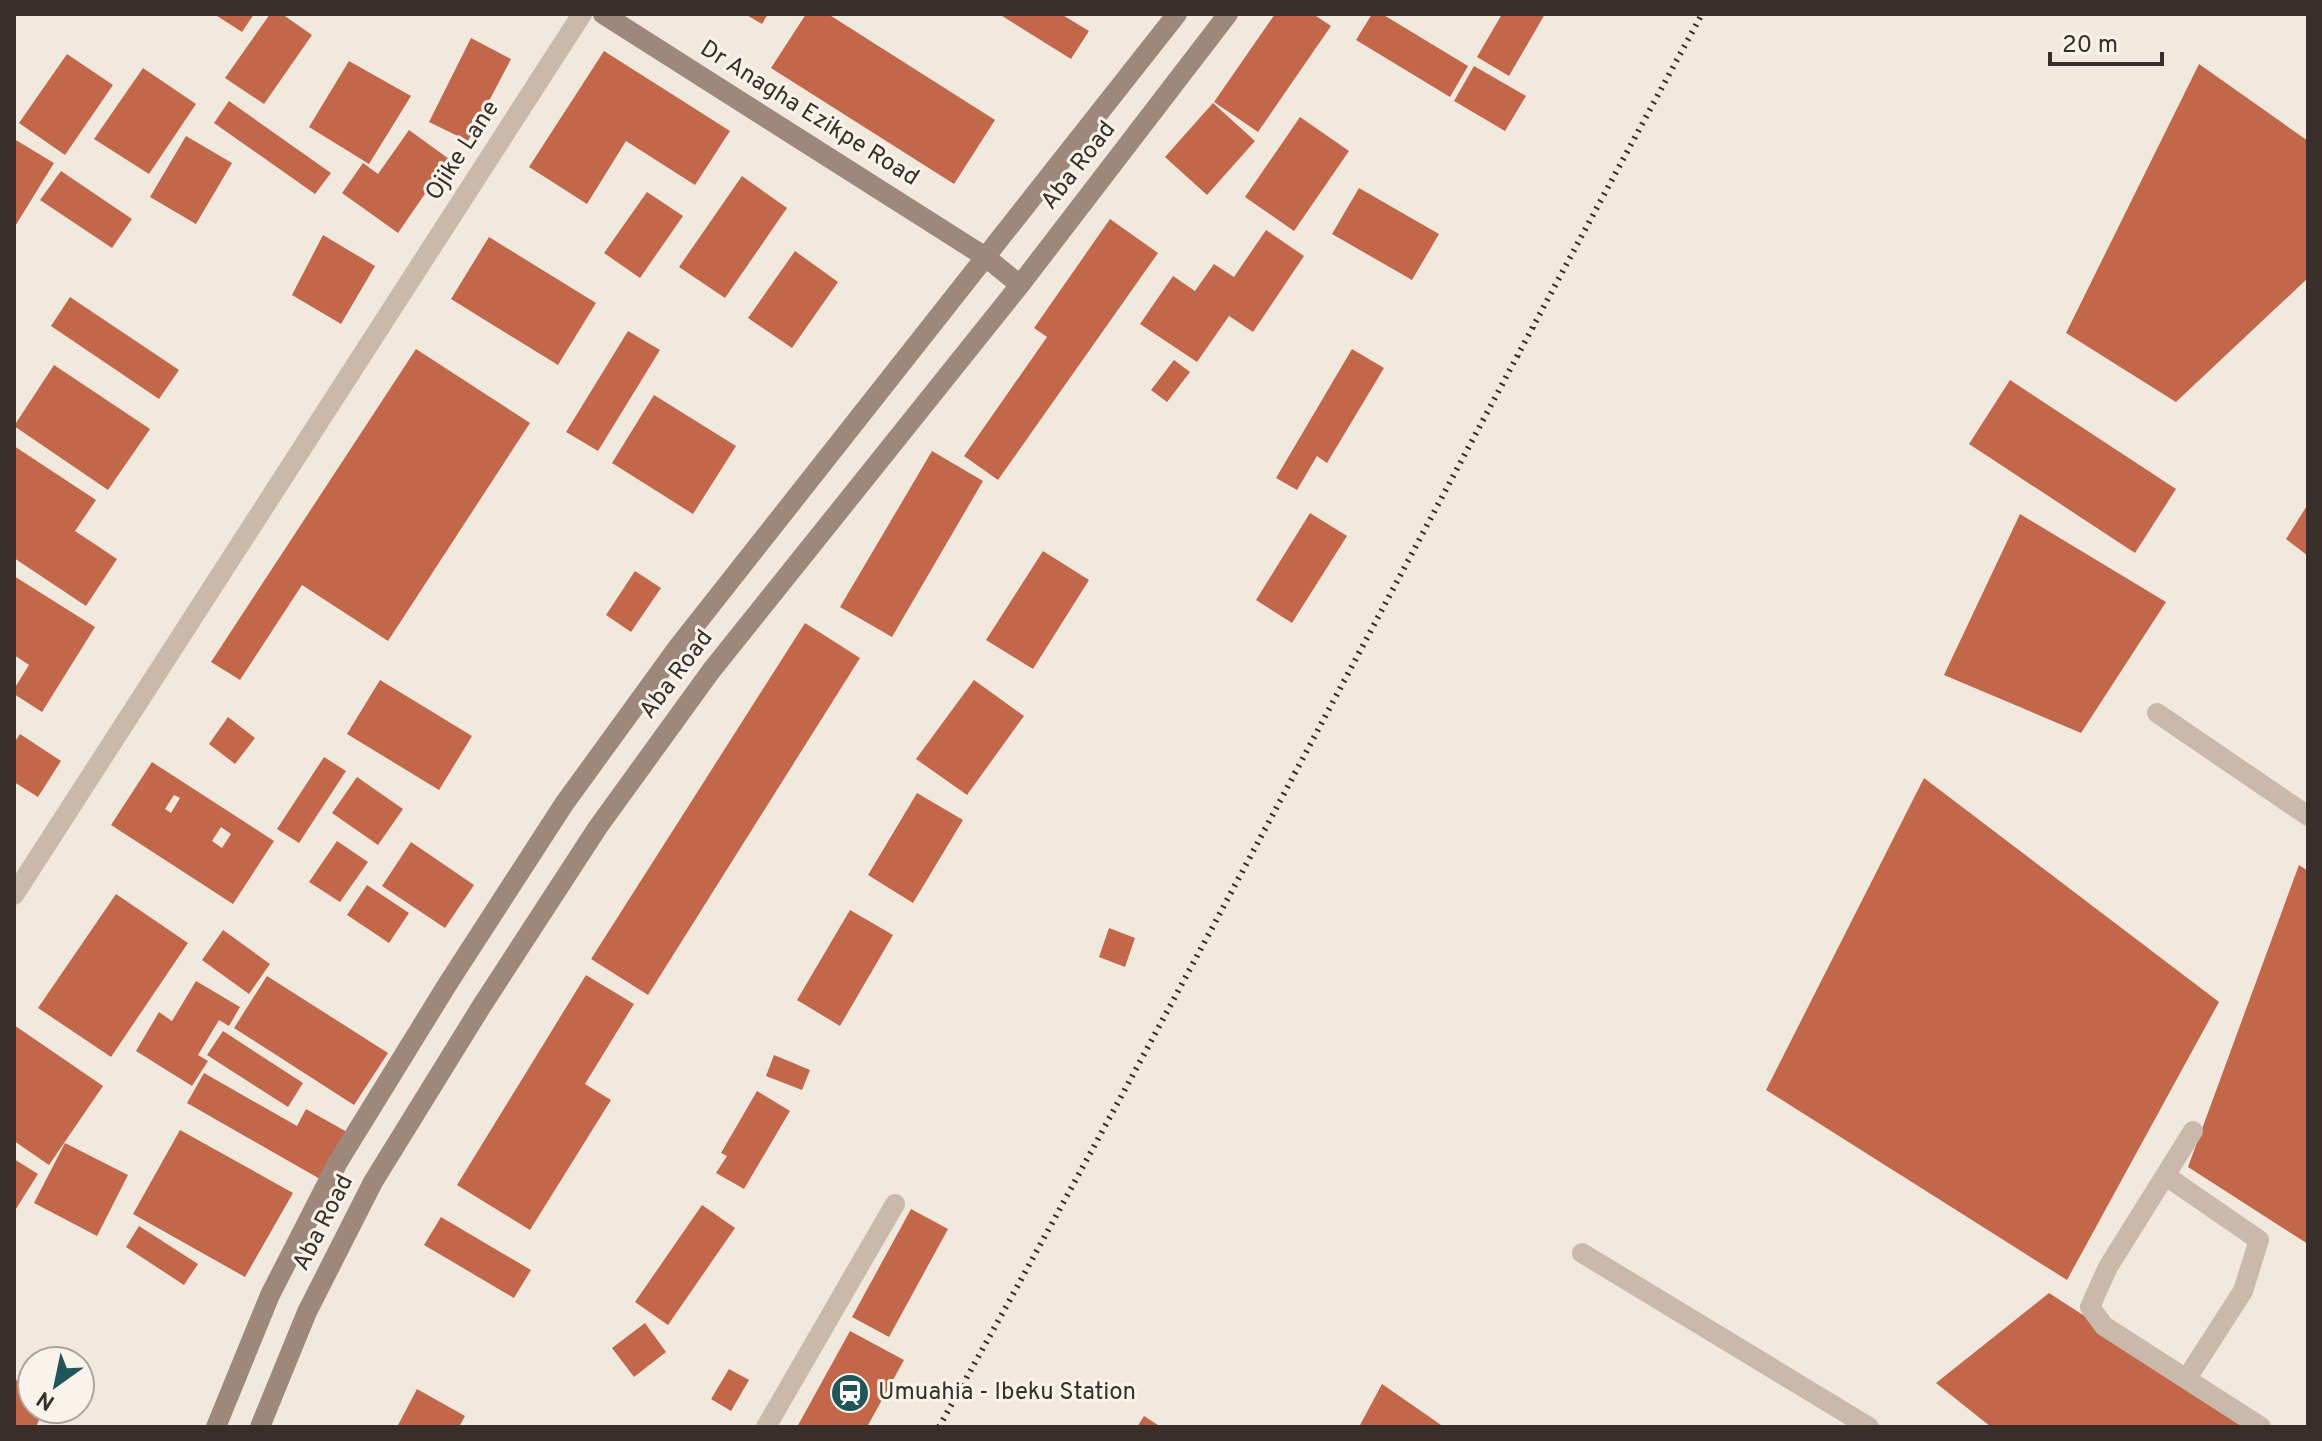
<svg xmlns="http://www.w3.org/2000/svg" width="2322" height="1441" viewBox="0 0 2322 1441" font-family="Overpass,sans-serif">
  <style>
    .building { fill: #c3674b; fill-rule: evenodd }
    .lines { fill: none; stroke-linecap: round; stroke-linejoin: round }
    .lane { stroke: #cab8aa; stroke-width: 20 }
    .street { stroke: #cab8aa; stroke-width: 20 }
    .secondary { stroke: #9e887c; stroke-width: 20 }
    .rail { stroke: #382e2a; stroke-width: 6; stroke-dasharray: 2 6; stroke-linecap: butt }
    .labels { text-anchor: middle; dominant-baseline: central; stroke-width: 6; stroke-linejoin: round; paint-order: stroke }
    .street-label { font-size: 24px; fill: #382e2a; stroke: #faf3eb }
    .poi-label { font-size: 24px; fill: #382e2a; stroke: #faf3eb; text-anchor: start }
  </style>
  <rect width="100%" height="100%" fill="#f2e9de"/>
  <g class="building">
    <path d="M214 14H254L242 32Z"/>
    <path d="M270 14H282L312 35 264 104 225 78Z"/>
    <path d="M745 14H768L762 24Z"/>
    <path d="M806 14H828L995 120 954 184 771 68Z"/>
    <path d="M999 14H1061L1089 31 1071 59Z"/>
    <path d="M1275 14H1313L1331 26 1258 132 1214 102Z"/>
    <path d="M1372 14H1382L1468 66 1450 97 1356 40Z"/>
    <path d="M1502 14H1545L1509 76 1477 57Z"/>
    <path d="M471 38 511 59 468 141 429 122Z"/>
    <path d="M604 51 730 131 695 185 626 141 587 204 529 167Z"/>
    <path d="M67 54 113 85 65 155 19 123Z"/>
    <path d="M349 61 411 96 369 164 309 127Z"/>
    <path d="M2199 64 2308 141V278L2176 402 2066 333Z"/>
    <path d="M1474 66 1526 96 1505 131 1454 101Z"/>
    <path d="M143 68 196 104 149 174 94 139Z"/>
    <path d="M229 101 331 173 315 194 214 123Z"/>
    <path d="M1213 103 1255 141 1207 195 1165 157Z"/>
    <path d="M1300 117 1349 151 1294 231 1245 197Z"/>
    <path d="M409 130 449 159 398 233 342 193 363 163 378 174Z"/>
    <path d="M186 136 232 163 196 224 150 197Z"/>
    <path d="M14 139 54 163 14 228Z"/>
    <path d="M61 171 132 219 112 248 40 200Z"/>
    <path d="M742 176 787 208 725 298 679 267Z"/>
    <path d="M1359 188 1439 234 1412 280 1332 234Z"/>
    <path d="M647 192 683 216 640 278 604 253Z"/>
    <path d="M1110 219 1158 253 998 480 964 456 1047 337 1034 328Z"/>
    <path d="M1266 230 1304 256 1253 332 1229 316 1197 362 1140 324 1173 276 1195 291 1214 264 1234 277Z"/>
    <path d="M323 235 375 266 341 324 292 295Z"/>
    <path d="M489 237 596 303 558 365 451 299Z"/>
    <path d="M795 251 838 282 792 348 748 318Z"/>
    <path d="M70 297 179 370 159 399 51 326Z"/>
    <path d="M628 331 660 350 598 451 566 432Z"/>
    <path d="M416 349 530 423 388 641 302 585 240 680 211 662Z"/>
    <path d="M1352 349 1384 368 1327 463 1317 456 1297 490 1276 478Z"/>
    <path d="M1174 360 1190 372 1167 402 1151 390Z"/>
    <path d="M54 365 150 429 108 490 14 426Z"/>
    <path d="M2010 380 2176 489 2135 553 1969 444Z"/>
    <path d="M654 395 736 446 693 514 612 463Z"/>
    <path d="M14 446 96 500 75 531 117 559 86 606 14 558Z"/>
    <path d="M932 451 983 481 892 637 840 607Z"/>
    <path d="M2308 504V556L2286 539Z"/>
    <path d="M1310 513 1347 536 1292 623 1256 600Z"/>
    <path d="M2020 514 2166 602 2081 733 1944 675Z"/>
    <path d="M1043 551 1089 580 1033 669 986 640Z"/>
    <path d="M635 571 661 588 631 632 606 615Z"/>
    <path d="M14 576 95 627 42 712 14 694V689L29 665 14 655Z"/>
    <path d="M805 623 860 658 648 995 591 959Z"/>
    <path d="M380 680 472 736 439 790 347 734Z"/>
    <path d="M974 680 1024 716 967 795 916 759Z"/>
    <path d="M228 717 255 738 235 764 209 744Z"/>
    <path d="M20 734 61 761 38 797 14 782V743Z"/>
    <path d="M324 757 346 771 299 843 277 829Z"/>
    <path d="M152 762 274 841 233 904 111 825ZM174 795 180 798 171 813 165 809ZM221 827 231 834 222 848 212 841Z"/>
    <path d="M357 777 403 809 378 845 332 813Z"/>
    <path d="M1924 778 2219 1002 2067 1280 1766 1090Z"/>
    <path d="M917 793 963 820 913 903 868 875Z"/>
    <path d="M337 841 368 862 340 902 309 882Z"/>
    <path d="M411 842 474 885 445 928 382 886Z"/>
    <path d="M2299 865 2308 871V1244L2188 1167Z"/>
    <path d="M367 885 409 913 389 943 347 915Z"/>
    <path d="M116 894 188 943 111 1057 38 1008Z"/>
    <path d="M850 910 893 935 840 1026 797 1000Z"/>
    <path d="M1109 928 1135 938 1125 967 1099 957Z"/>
    <path d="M223 930 270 964 249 994 202 960Z"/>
    <path d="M586 975 634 1004 585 1084 611 1100 530 1230 457 1185Z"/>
    <path d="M267 976 388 1053 354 1105 234 1028Z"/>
    <path d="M196 981 240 1007 229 1026 219 1020 198 1055 208 1061 192 1086 136 1051 159 1012 172 1021Z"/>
    <path d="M14 1025 103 1086 49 1165 14 1141Z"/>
    <path d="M223 1031 303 1083 288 1107 207 1055Z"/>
    <path d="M774 1055 810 1070 802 1090 766 1076Z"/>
    <path d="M204 1073 297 1126 306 1109 347 1132 320 1179 187 1103Z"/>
    <path d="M757 1091 790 1111 744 1189 716 1173 727 1156 721 1153Z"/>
    <path d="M180 1130 293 1193 245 1277 133 1214Z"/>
    <path d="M65 1143 128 1175 97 1236 34 1203Z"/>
    <path d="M14 1159 38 1174 14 1212Z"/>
    <path d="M702 1205 735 1228 668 1325 635 1302Z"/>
    <path d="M911 1209 948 1229 889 1337 852 1317Z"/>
    <path d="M441 1217 531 1270 514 1298 424 1245Z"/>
    <path d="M139 1226 198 1264 184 1285 126 1247Z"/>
    <path d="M2049 1293 2247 1421 2244 1427H1991L1936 1383Z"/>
    <path d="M645 1323 666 1352 634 1377 612 1348Z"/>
    <path d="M850 1331 904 1360 867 1427H797Z"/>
    <path d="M729 1369 749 1380 731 1411 711 1399Z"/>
    <path d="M14 1379 32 1388V1409H44L36 1427H14Z"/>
    <path d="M1382 1384 1444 1427H1359Z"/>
    <path d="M417 1389 465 1416 459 1427H397Z"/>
    <path d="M1144 1416 1161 1427H1137Z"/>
  </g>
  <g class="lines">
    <g class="lane">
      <path d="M2193 1131 2108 1267 2090 1307 2104 1326 2261 1427"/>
      <path d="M2166 1176 2259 1240 2243 1291 2187 1378"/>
    </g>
    <g class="street">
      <path d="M2157 713 2308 816"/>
      <path d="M14 895 582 14"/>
      <path d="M1582 1253 1869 1427"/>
      <path d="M766 1427 895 1204"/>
    </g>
    <g class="secondary">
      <path d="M603 14 987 258 1020 285"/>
      <path d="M216 1427 270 1295 338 1162 447 985 564 804 678 647 1177 14"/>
      <path d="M260 1427 307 1312 373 1182 481 1007 598 827 711 671 1020 285 1228 14"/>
    </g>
    <path class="rail" d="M939 1427C1201 960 1445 484 1702 14"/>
  </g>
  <defs>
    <symbol id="station-disc" viewBox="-11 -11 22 22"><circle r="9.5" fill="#205659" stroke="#faf3eb"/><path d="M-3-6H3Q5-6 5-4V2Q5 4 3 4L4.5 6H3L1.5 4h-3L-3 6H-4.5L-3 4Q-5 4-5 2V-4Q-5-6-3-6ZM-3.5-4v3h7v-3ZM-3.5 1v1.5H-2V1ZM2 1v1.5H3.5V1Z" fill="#fff"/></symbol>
  </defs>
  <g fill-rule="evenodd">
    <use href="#station-disc" x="828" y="1371" width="44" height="44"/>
  </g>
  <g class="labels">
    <g class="street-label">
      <text transform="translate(809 114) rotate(32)">Dr Anagha Ezikpe Road</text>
      <text transform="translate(463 151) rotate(-57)">Ojike Lane</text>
      <text transform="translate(1079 166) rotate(-52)">Aba Road</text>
      <text transform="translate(677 675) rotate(-53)">Aba Road</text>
      <text transform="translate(324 1223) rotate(-63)">Aba Road</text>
    </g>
    <g class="poi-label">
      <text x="878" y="1393">Umuahia - Ibeku Station</text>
    </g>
  </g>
  <rect width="2322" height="1441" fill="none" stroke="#382e2a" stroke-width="32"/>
  <g transform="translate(56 1385) rotate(213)"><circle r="38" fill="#faf3eb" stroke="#aca49e" stroke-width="2"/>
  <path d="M0-6L14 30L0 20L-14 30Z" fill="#205659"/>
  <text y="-12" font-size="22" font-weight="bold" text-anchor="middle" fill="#382e2a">N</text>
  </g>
  <path d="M2050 52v12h112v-12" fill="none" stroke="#382e2a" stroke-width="4"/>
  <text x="2062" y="52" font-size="24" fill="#382e2a" stroke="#faf3eb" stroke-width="6" paint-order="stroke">20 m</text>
</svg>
